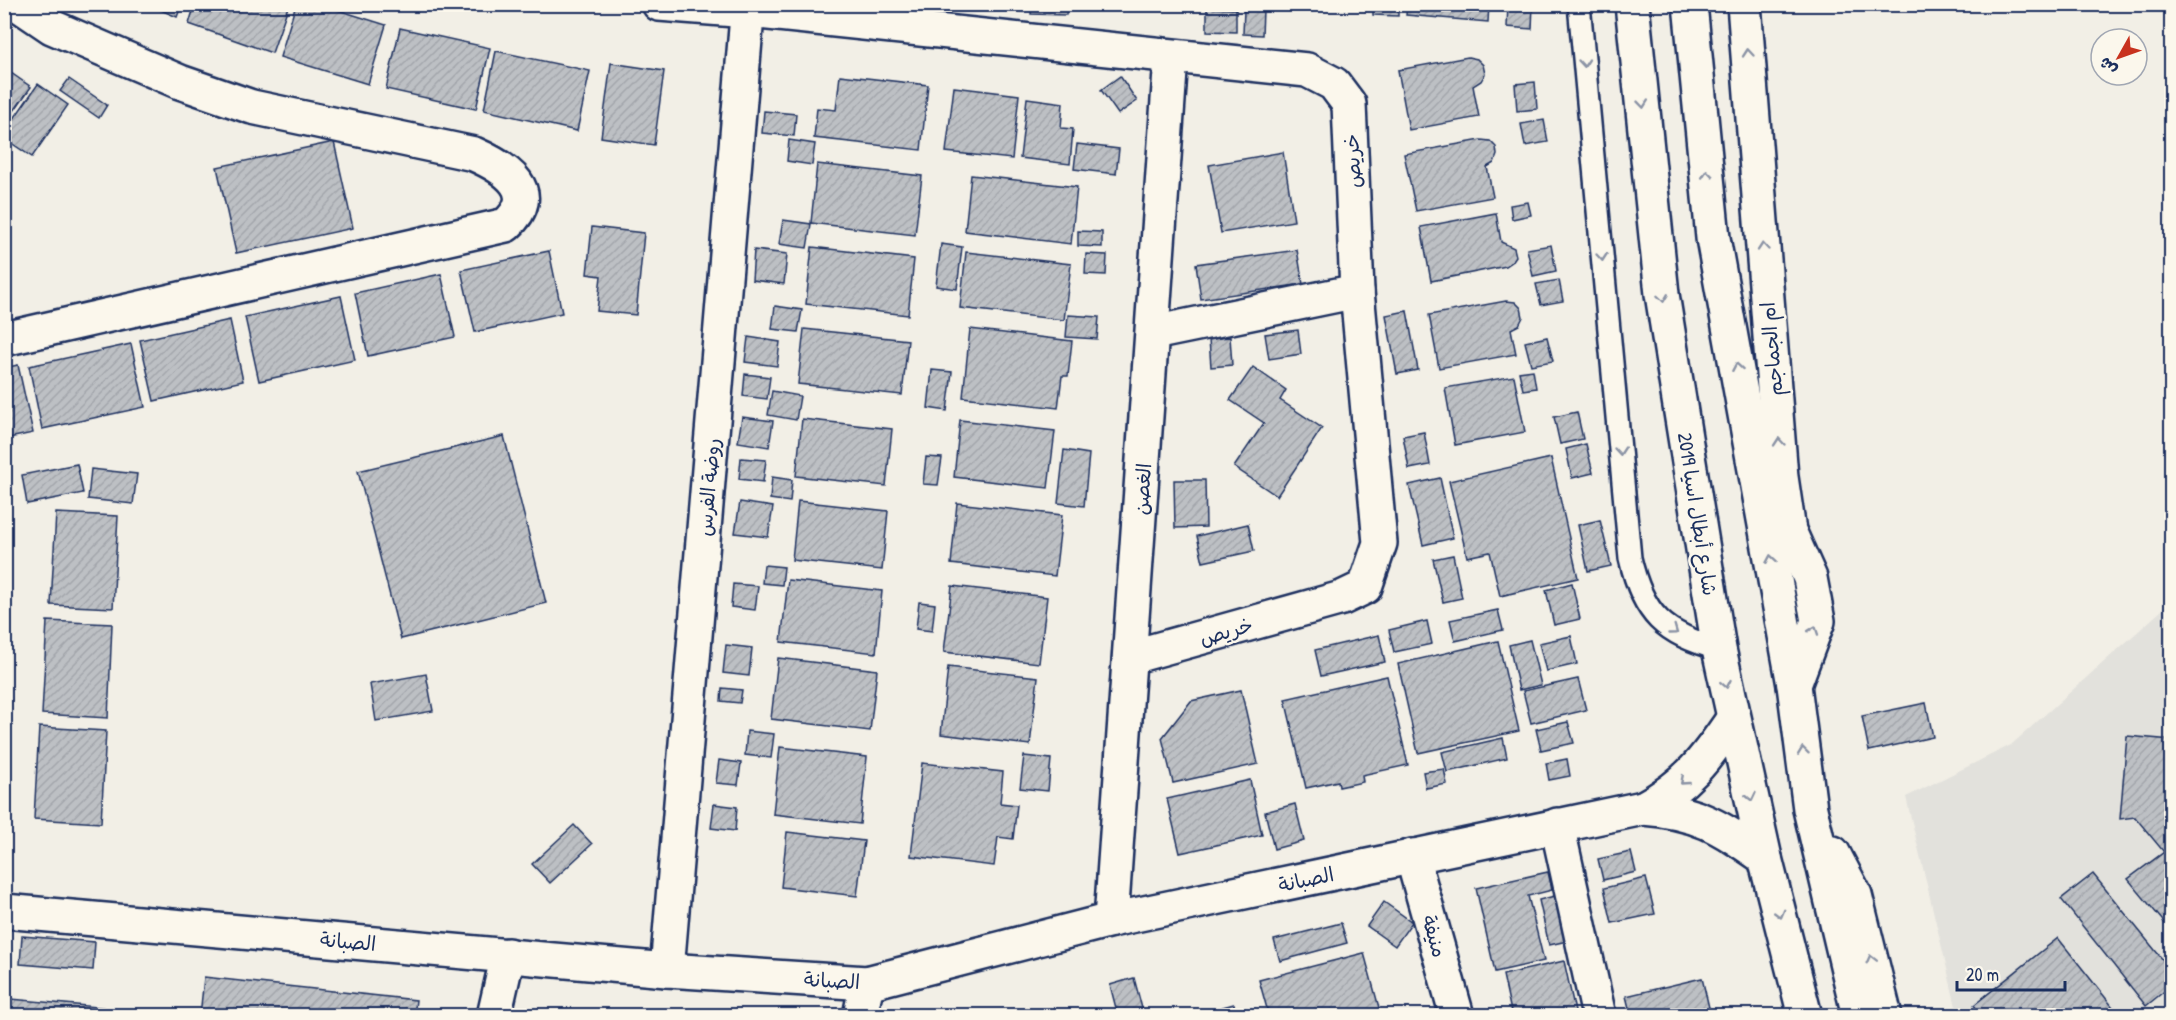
<svg xmlns="http://www.w3.org/2000/svg" width="2176" height="1020" viewBox="0 0 2176 1020" font-family="'Patrick Hand','Playpen Sans Arabic',sans-serif">
  <style>
    .built { fill: #e2e1dc }
    .building { fill: url(#building-hatch); stroke: #1b2f5e; stroke-width: 1.5 }
    .lines { fill: none; stroke-linecap: round; stroke-linejoin: round }
    .service-casing { stroke: #1b2f5e; stroke-width: 26 }
    .minor-casing { stroke: #1b2f5e; stroke-width: 38 }
    .secondary-casing { stroke: #1b2f5e; stroke-width: 38 }
    .service { stroke: #fbf7ec; stroke-width: 21 }
    .minor { stroke: #fbf7ec; stroke-width: 33 }
    .secondary { stroke: #fbf7ec; stroke-width: 33 }
    .oneway { stroke: #8b93a5 }
    .labels { text-anchor: middle; dominant-baseline: central; stroke-width: 5; stroke-linejoin: round; paint-order: stroke }
    .street-label { font-size: 20px; fill: #1b2f5e; stroke: #fbf7ec }
  </style>
  <defs>
    <pattern id="building-hatch" width="6" height="6" patternUnits="userSpaceOnUse" patternTransform="scale(1.5)"><rect width="6" height="6" fill="#bdc0c4"/><path d="M-1 1l2-2M0 6l6-6M5 7l2-2" fill="none" stroke="#a2a5ab"/></pattern>
  </defs>
  <rect width="100%" height="100%" fill="#f2efe6"/>
  <filter id="ink" filterUnits="userSpaceOnUse"><feTurbulence type="fractalNoise" baseFrequency=".0167" numOctaves="2"/><feDisplacementMap in="SourceGraphic" scale="12" xChannelSelector="R" yChannelSelector="G"/><feConvolveMatrix kernelMatrix="1 2 1 2 8 2 1 2 1" color-interpolation-filters="sRGB"/></filter>
  <g filter="url(#ink)">
    <path class="built" d="M2171 602V1015H1958L1906 797 2011 745Z"/>
    <g class="building">
      <path d="M147 4H182L177 17Z"/>
      <path d="M195 4H289L272 53 189 24Z"/>
      <path d="M296 4H319L386 25 368 84 280 57Z"/>
      <path d="M992 4H1025L1024 12 991 8Z"/>
      <path d="M1032 4H1067L1066 15 1031 14Z"/>
      <path d="M1373 4H1398V16L1373 15Z"/>
      <path d="M1407 4H1489L1488 22 1406 15Z"/>
      <path d="M1508 4H1533L1532 29 1507 27Z"/>
      <path d="M1207 8 1236 9V32L1207 31Z"/>
      <path d="M1244 10H1263L1262 35 1243 34Z"/>
      <path d="M400 28 490 48 476 109 386 89Z"/>
      <path d="M496 51 590 71 577 131 484 110Z"/>
      <path d="M1468 57 1477 59 1483 65 1485 74 1481 81 1473 86 1479 117 1409 130 1398 70Z"/>
      <path d="M611 63 664 71 654 145 601 137Z"/>
      <path d="M4 68 31 87 4 125Z"/>
      <path d="M840 75 928 85 921 150 814 138 817 108 836 110Z"/>
      <path d="M1120 76 1137 101 1118 114 1101 90Z"/>
      <path d="M69 79 107 105 99 118 60 91Z"/>
      <path d="M1535 82 1537 109 1517 111 1515 84Z"/>
      <path d="M38 84 68 105 32 157 4 138V133Z"/>
      <path d="M954 87 1019 95 1012 159 946 152Z"/>
      <path d="M1027 98 1063 103 1061 128 1073 129 1070 164 1020 158Z"/>
      <path d="M764 111 796 114 794 136 762 133Z"/>
      <path d="M1544 120 1548 142 1525 146 1521 124Z"/>
      <path d="M789 140 815 144 812 165 787 161Z"/>
      <path d="M1481 140 1490 141 1496 147 1497 155 1494 163 1487 167 1493 197 1416 211 1404 154Z"/>
      <path d="M334 142 353 228 236 253 217 167Z"/>
      <path d="M1077 144 1119 149 1116 174 1074 169Z"/>
      <path d="M1283 152 1294 221 1221 233 1209 165Z"/>
      <path d="M817 164 922 176 915 235 811 223Z"/>
      <path d="M971 175 1077 187 1071 244 965 231Z"/>
      <path d="M1528 202 1531 215 1512 219 1510 205Z"/>
      <path d="M1496 213 1501 242 1514 248 1516 256 1512 262 1506 266 1431 281 1421 227Z"/>
      <path d="M783 220 811 224 807 248 779 244Z"/>
      <path d="M592 227 644 233 636 315 597 311 601 276 587 274Z"/>
      <path d="M1078 231 1102 232V247L1078 246Z"/>
      <path d="M941 244 962 247 957 289 936 286Z"/>
      <path d="M1551 245 1556 271 1533 276 1527 249Z"/>
      <path d="M812 247 914 259 908 315 806 304Z"/>
      <path d="M754 250 787 254 784 284 752 280Z"/>
      <path d="M1297 250 1303 284 1201 299 1196 264Z"/>
      <path d="M549 251 562 313 475 332 461 270Z"/>
      <path d="M966 252 1071 264 1064 320 960 308Z"/>
      <path d="M1086 254 1107 255 1106 275 1085 274Z"/>
      <path d="M441 274 455 337 368 356 355 293Z"/>
      <path d="M1559 280 1563 301 1541 305 1536 284Z"/>
      <path d="M341 296 355 360 259 381 245 317Z"/>
      <path d="M1506 301 1515 302 1521 308 1523 317 1519 325 1511 329 1516 354 1439 368 1429 315Z"/>
      <path d="M775 306 802 310 798 332 772 329Z"/>
      <path d="M1407 311 1418 370 1397 374 1386 315Z"/>
      <path d="M1068 315 1099 317 1097 339 1066 337Z"/>
      <path d="M230 320 243 381 154 401 140 340Z"/>
      <path d="M804 329 908 340 902 395 798 384Z"/>
      <path d="M970 329 1072 341 1068 376H1062L1058 408 963 397Z"/>
      <path d="M1298 330 1301 354 1269 359 1265 334Z"/>
      <path d="M748 337 780 342 777 366 745 362Z"/>
      <path d="M1230 337 1232 365 1211 367 1209 339Z"/>
      <path d="M1547 337 1553 361 1531 365 1525 342Z"/>
      <path d="M131 344 145 407 42 429 29 366Z"/>
      <path d="M18 365 33 433 4 439V368Z"/>
      <path d="M1253 367 1286 390 1280 400 1322 428 1277 496 1234 467 1264 423 1230 400Z"/>
      <path d="M932 370 952 372 947 411 928 408Z"/>
      <path d="M1533 370 1536 388 1523 390 1519 372Z"/>
      <path d="M745 374 770 377 767 399 743 396Z"/>
      <path d="M1514 376 1525 432 1455 445 1445 388Z"/>
      <path d="M772 391 800 396 796 420 768 415Z"/>
      <path d="M1577 412 1583 439 1560 444 1554 417Z"/>
      <path d="M742 417 773 421 769 447 738 442Z"/>
      <path d="M802 419 892 429 886 486 796 476Z"/>
      <path d="M960 420 1055 431 1048 488 954 477Z"/>
      <path d="M1424 432 1430 465 1409 469 1403 436Z"/>
      <path d="M504 436 546 603 401 639 358 471Z"/>
      <path d="M1586 444 1593 473 1572 478 1566 449Z"/>
      <path d="M1064 450 1089 454 1084 506 1058 503Z"/>
      <path d="M926 457 942 458 938 485 923 484Z"/>
      <path d="M741 458 766 460 763 482 739 479Z"/>
      <path d="M1551 458 1578 578 1500 596 1490 552 1467 557 1449 481Z"/>
      <path d="M77 464 83 493 27 504 22 475Z"/>
      <path d="M91 469 137 474 133 504 88 499Z"/>
      <path d="M772 477 792 480 790 502 770 499Z"/>
      <path d="M1440 478 1453 538 1423 545 1409 485Z"/>
      <path d="M1174 480H1205L1206 527 1175 528Z"/>
      <path d="M798 501 888 511 882 570 792 560Z"/>
      <path d="M740 502 773 507 768 537 735 533Z"/>
      <path d="M957 503 1062 515 1055 576 951 564Z"/>
      <path d="M56 513 118 516 113 608 51 605Z"/>
      <path d="M1600 520 1611 566 1588 571 1578 525Z"/>
      <path d="M1248 524 1254 551 1203 562 1197 536Z"/>
      <path d="M1453 555 1462 598 1443 602 1433 559Z"/>
      <path d="M764 565 784 567 782 585 762 583Z"/>
      <path d="M788 580 882 591 876 653 781 642Z"/>
      <path d="M1572 583 1580 619 1554 625 1546 590Z"/>
      <path d="M733 584 758 586 755 610 731 607Z"/>
      <path d="M952 586 1047 597 1039 663 944 652Z"/>
      <path d="M919 602 935 604 932 631 916 629Z"/>
      <path d="M1498 610 1503 630 1455 641 1450 620Z"/>
      <path d="M47 621 112 624 108 718 42 714Z"/>
      <path d="M1427 621 1432 644 1394 652 1389 630Z"/>
      <path d="M1379 635 1385 662 1321 676 1315 650Z"/>
      <path d="M1571 636 1577 664 1546 671 1539 643Z"/>
      <path d="M1530 640 1541 685 1519 690 1509 645Z"/>
      <path d="M1498 641 1519 731 1418 753 1398 664Z"/>
      <path d="M726 645 752 648 749 676 723 673Z"/>
      <path d="M778 658 877 670 870 731 771 719Z"/>
      <path d="M948 667 1038 677 1030 745 941 734Z"/>
      <path d="M426 674 433 711 376 721 370 684Z"/>
      <path d="M1387 676 1408 765 1362 775 1363 782 1339 787 1338 781 1306 788 1285 699Z"/>
      <path d="M1578 679 1586 710 1531 723 1523 691Z"/>
      <path d="M722 688 742 690 740 703 721 701Z"/>
      <path d="M1241 690 1258 764 1173 783 1162 738 1191 701Z"/>
      <path d="M1926 703 1933 737 1869 751 1862 716Z"/>
      <path d="M1568 722 1574 743 1541 750 1536 729Z"/>
      <path d="M39 727 106 731 101 823 34 819Z"/>
      <path d="M747 731 774 734 771 758 745 755Z"/>
      <path d="M2127 736 2172 740V932L2128 879 2164 852 2135 817 2120 819Z"/>
      <path d="M1503 738 1507 758 1447 772 1442 752Z"/>
      <path d="M780 747 867 757 860 824 773 814Z"/>
      <path d="M1024 756 1051 759 1048 791 1020 788Z"/>
      <path d="M1567 759 1570 776 1549 780 1546 763Z"/>
      <path d="M719 760 741 763 738 785 716 783Z"/>
      <path d="M922 763 1003 772 1000 803 1017 805 1013 839 998 837 994 866 911 856Z"/>
      <path d="M1444 769 1447 784 1426 788 1423 772Z"/>
      <path d="M1250 780 1262 835 1180 853 1167 799Z"/>
      <path d="M714 804 737 807 735 831 711 828Z"/>
      <path d="M1295 804 1304 841 1274 849 1265 812Z"/>
      <path d="M574 825 592 844 550 883 532 864Z"/>
      <path d="M787 832 864 841 857 896 781 887Z"/>
      <path d="M1631 852 1636 872 1603 880 1598 859Z"/>
      <path d="M1548 872 1552 890 1528 896 1544 961 1495 972 1476 888Z"/>
      <path d="M2093 874 2172 971V985L2146 1006 2061 899Z"/>
      <path d="M1646 878 1655 914 1612 923 1604 888Z"/>
      <path d="M1562 894 1572 940 1549 945 1539 900Z"/>
      <path d="M1384 902 1412 922 1395 946 1367 926Z"/>
      <path d="M1341 923 1347 943 1280 961 1274 940Z"/>
      <path d="M22 936 95 942 93 970 20 964Z"/>
      <path d="M2058 938 2120 1016H1981L1974 1005Z"/>
      <path d="M1364 953 1381 1015 1269 1016 1259 980Z"/>
      <path d="M1564 961 1576 1016H1512L1503 975Z"/>
      <path d="M204 977 416 1000 414 1016H200Z"/>
      <path d="M1134 978 1144 1016H1118L1110 985Z"/>
      <path d="M1702 978 1711 1016H1631L1626 996Z"/>
      <path d="M11 999 140 1011V1016H10Z"/>
      <path d="M1234 1004 1237 1016H1189Z"/>
    </g>
    <g class="lines">
      <defs>
        <path id="service" d="M1579 4 1630 558C1643 615 1664 634 1719 649"/>
        <g id="minor">
          <path d="M659 4 748 11 1307 70 1334 84 1349 104 1357 291 1380 543 1365 587 1342 598 1131 657"/>
          <path d="M1744 4 1781 477 1789 531 1810 578 1818 621 1794 685"/>
          <path d="M1153 333 1357 291"/>
          <path d="M4 339 506 225C543 192 506 168 474 154L252 107 180 82 52 27 18 4"/>
          <path d="M1643 808C1687 785 1706 759 1733 719"/>
          <path d="M1557 825 1599 1016"/>
          <path d="M1412 856 1457 1016"/>
          <path d="M4 911 667 970 867 983 1111 920 1643 808C1699 812 1720 827 1765 858"/>
          <path d="M1111 920 1171 57"/>
          <path d="M667 970 748 4"/>
          <path d="M494 1016 508 955"/>
          <path d="M860 1016 867 983"/>
        </g>
        <g id="secondary">
          <path d="M1632 4 1662 294 1719 649 1765 858 1805 1016"/>
          <path d="M1690 4 1713 238 1794 685 1810 809 1859 1016"/>
          <path d="M1833 853 1855 895 1885 1016"/>
        </g>
      </defs>
      <use href="#service" class="service-casing"/>
      <use href="#minor" class="minor-casing"/>
      <use href="#secondary" class="secondary-casing"/>
      <use href="#service" class="service"/>
      <use href="#minor" class="minor"/>
      <use href="#secondary" class="secondary"/>
    </g>
    <defs><path id="oneway-chevron" d="M-2-3.5L2.5 0L-2 3.5" fill="none" stroke-width="1.6" stroke-linecap="round" stroke-linejoin="round" transform="scale(1.5)"/></defs>
    <g class="oneway">
      <use href="#oneway-chevron" transform="translate(1748 53) rotate(-95)"/>
      <use href="#oneway-chevron" transform="translate(1584 63) rotate(85)"/>
      <use href="#oneway-chevron" transform="translate(1643 104) rotate(84)"/>
      <use href="#oneway-chevron" transform="translate(1707 174) rotate(-96)"/>
      <use href="#oneway-chevron" transform="translate(1763 247) rotate(-95)"/>
      <use href="#oneway-chevron" transform="translate(1602 257) rotate(85)"/>
      <use href="#oneway-chevron" transform="translate(1663 298) rotate(82)"/>
      <use href="#oneway-chevron" transform="translate(1737 367) rotate(-100)"/>
      <use href="#oneway-chevron" transform="translate(1779 442) rotate(-95)"/>
      <use href="#oneway-chevron" transform="translate(1620 451) rotate(85)"/>
      <use href="#oneway-chevron" transform="translate(1771 559) rotate(-100)"/>
      <use href="#oneway-chevron" transform="translate(1814 630) rotate(-71)"/>
      <use href="#oneway-chevron" transform="translate(1674 631) rotate(36)"/>
      <use href="#oneway-chevron" transform="translate(1726 684) rotate(79)"/>
      <use href="#oneway-chevron" transform="translate(1803 751) rotate(-97)"/>
      <use href="#oneway-chevron" transform="translate(1684 781) rotate(139)"/>
      <use href="#oneway-chevron" transform="translate(1751 797) rotate(77)"/>
      <use href="#oneway-chevron" transform="translate(1780 914) rotate(75)"/>
      <use href="#oneway-chevron" transform="translate(1871 959) rotate(-104)"/>
    </g>
  </g>
  <g class="labels">
    <g class="street-label">
      <text transform="translate(1352 161) rotate(-93)">خريص</text>
      <text transform="translate(1771 349) rotate(-95)">ام الجماجم</text>
      <text transform="translate(708 487) rotate(-85)">روضة الفرس</text>
      <text transform="translate(1142 489) rotate(-86)">الغصن</text>
      <text transform="translate(1698 514) rotate(81)">شارع أبطال اسيا 2019</text>
      <text transform="translate(1226 631) rotate(-16)">خريص</text>
      <text transform="translate(1306 879) rotate(-12)">الصبانة</text>
      <text transform="translate(1435 936) rotate(74)">منيفة</text>
      <text transform="translate(348 941) rotate(5)">الصبانة</text>
      <text transform="translate(832 980) rotate(3)">الصبانة</text>
    </g>
  </g>
  <rect width="2176" height="1020" fill="none" stroke="#fbf7ec" stroke-width="24"/>
  <rect x="12" y="12" width="2152" height="996" fill="none" stroke="#1b2f5e" stroke-width="2" filter="url(#ink)"/>
  <g transform="translate(2119 57) rotate(230)"><circle r="28" fill="#fbf7ec" stroke="#a1a7b3" stroke-width="1.5"/>
  <path d="M0-4.5L10 22L0 15L-10 22Z" fill="#c8321e"/>
  <text y="-9" font-size="16" font-weight="bold" text-anchor="middle" fill="#1b2f5e">ش</text>
  </g>
  <path d="M1957 981v9h108v-9" fill="none" stroke="#1b2f5e" stroke-width="3"/>
  <text x="1966" y="981" font-size="18" fill="#1b2f5e" stroke="#fbf7ec" stroke-width="4.5" paint-order="stroke">20 m</text>
</svg>
